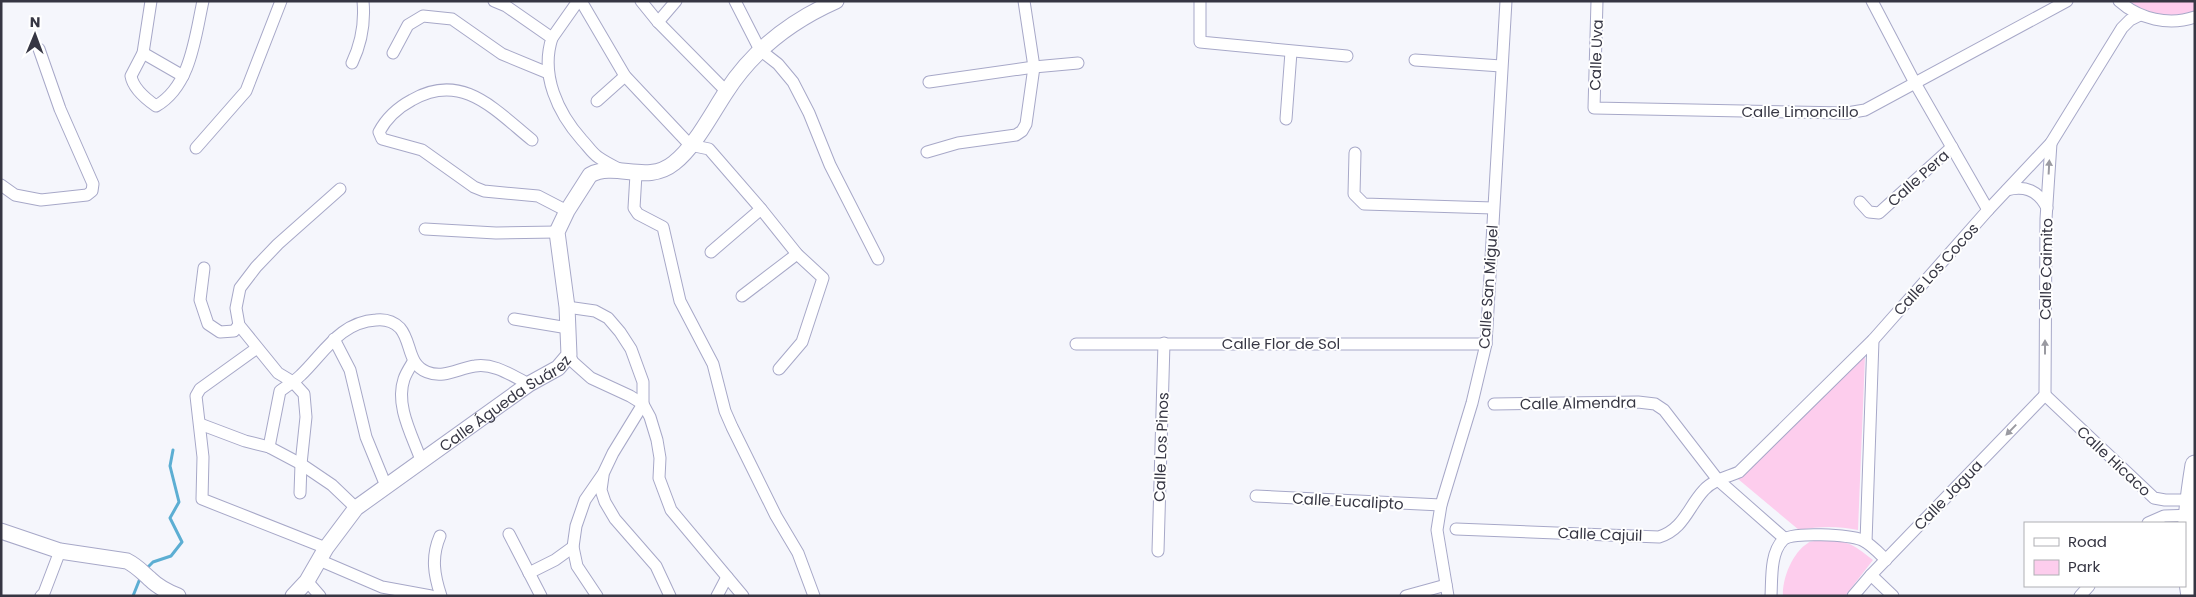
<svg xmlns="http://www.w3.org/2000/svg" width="2196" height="597" viewBox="0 0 2196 597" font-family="Poppins,sans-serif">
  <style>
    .green { fill: #fdcded }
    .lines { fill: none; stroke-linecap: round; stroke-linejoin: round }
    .stream { stroke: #5caed3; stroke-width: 3 }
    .minor-casing { stroke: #a7a8c8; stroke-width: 13 }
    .tertiary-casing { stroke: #a7a8c8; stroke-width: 17 }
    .primary-casing { stroke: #a7a8c8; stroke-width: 21 }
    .minor { stroke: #fff; stroke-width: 11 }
    .tertiary { stroke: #fff; stroke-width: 15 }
    .primary { stroke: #fff; stroke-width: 19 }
    .oneway { fill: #9a9aa1 }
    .labels { text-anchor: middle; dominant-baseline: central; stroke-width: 4; stroke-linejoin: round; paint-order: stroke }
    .street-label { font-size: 15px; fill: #363643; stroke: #fff }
  </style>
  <rect width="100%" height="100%" fill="#f5f6fc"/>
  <g class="green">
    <path d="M2129 1H2195V12C2171 18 2149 15 2129 1Z"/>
    <path d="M1865 356 1858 530C1838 526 1820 526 1799 530L1738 479Z"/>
    <path d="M1819 540C1848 540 1851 543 1873 560L1845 596H1783C1782 578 1793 552 1808 543 1810 541 1816 541 1819 540Z"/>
  </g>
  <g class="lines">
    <g class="stream">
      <path d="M146 569 153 562 171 556 182 542 170 518 179 502 170 466 173 450"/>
      <path d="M133 596 141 576"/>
    </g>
    <defs>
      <g id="minor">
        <path d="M151 1 143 53 131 76C133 88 146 99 156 106 191 86 195 37 203 1"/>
        <path d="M494 1 506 6 552 38C540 75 558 113 582 140 587 145 592 153 598 157 605 162 613 166 621 170"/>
        <path d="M581 1 625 76 690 145 709 149 761 209 797 254 823 278 802 342 779 369"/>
        <path d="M641 1 658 22 726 91"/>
        <path d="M735 1 760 50 778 64 793 82 809 113 830 165 878 259"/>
        <path d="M1200 1V42L1347 56"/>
        <path d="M1597 1 1594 108 1847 113 1865 110 2067 1"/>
        <path d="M1872 1 1915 83 1988 210"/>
        <path d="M2119 1C2139 19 2169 26 2195 17"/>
        <path d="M658 22 676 1"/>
        <path d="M552 38 578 1"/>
        <path d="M143 53 183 76"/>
        <path d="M393 53 408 25 423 16 452 19 502 54 548 73"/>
        <path d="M1415 60 1501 66"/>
        <path d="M352 63C361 44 365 22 363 1"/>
        <path d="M929 82 1034 67 1078 63"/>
        <path d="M597 101 625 76"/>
        <path d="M1286 119 1291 52"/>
        <path d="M532 140C495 110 462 71 412 100 397 108 387 117 379 132L382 139 422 150 474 187 484 191 538 196 567 211"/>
        <path d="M196 148 246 91 281 1"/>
        <path d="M927 152 958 143 1016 135 1022 131 1026 124 1034 67 1024 1"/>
        <path d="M1355 153 1354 194 1364 204 1493 208"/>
        <path d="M636 174 634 208 638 214 663 227 680 301 713 364 725 411 732 427 776 516 798 553 814 596"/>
        <path d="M1 185 15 195 41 200 87 195 92 191 93 184 60 109 39 49"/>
        <path d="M2007 190C2025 185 2039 191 2047 208"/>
        <path d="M1860 202 1869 212 1879 213 1952 147"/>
        <path d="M425 229 496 233 557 232"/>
        <path d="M711 252 761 209"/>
        <path d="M204 268 200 300 208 324 220 332 234 331 239 325"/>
        <path d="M742 296 797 254"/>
        <path d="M567 307 595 311 608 318 620 332 631 349 643 382V404L613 453 603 474 585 500 576 526 573 547 577 566 597 596"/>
        <path d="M514 319 568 328"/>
        <path d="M334 339 350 370 366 437 386 486"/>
        <path d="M1076 344H1486"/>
        <path d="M257 348 200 389 196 396 203 457 202 499 326 548"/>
        <path d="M569 355 573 362 591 378 630 396 643 404 650 417 657 440 660 458 659 478 671 510 743 596"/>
        <path d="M413 362C410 367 406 373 404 379 395 405 412 435 421 460"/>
        <path d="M2045 395 2046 219 2051 143"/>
        <path d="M2045 395 2154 498 2165 500H2195"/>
        <path d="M1494 404 1638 402 1655 404 1664 410 1718 480 1784 538"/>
        <path d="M200 424 245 441 269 447 301 464 332 485 356 508"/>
        <path d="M269 447 280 391C287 386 295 381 301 375 324 353 340 322 376 320 385 319 393 321 400 328 412 342 407 364 427 372 444 379 459 368 475 366 495 363 512 376 529 384"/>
        <path d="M603 476 601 490 605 502 615 519 656 566 670 596"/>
        <path d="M300 493 301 464 306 417 304 394 293 382 278 373 239 325 236 308 240 288 256 267 278 244 340 189"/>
        <path d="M1256 496 1441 505"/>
        <path d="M2148 523 2164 516 2194 515"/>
        <path d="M1456 529 1659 537C1684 529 1688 507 1704 490 1713 480 1727 477 1739 472L1873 340 1988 210 2051 143 2122 28 2130 20 2140 15"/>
        <path d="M509 534 541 596"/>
        <path d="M440 536C431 557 434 575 441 596"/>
        <path d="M1866 542 1873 340"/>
        <path d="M1158 551 1164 343"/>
        <path d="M319 560 382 587 431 596"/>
        <path d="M529 573 555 560 573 547"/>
        <path d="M1871 575 1893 596"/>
        <path d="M307 581 320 596"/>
        <path d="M41 596 44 593 60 551"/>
        <path d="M717 596 727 577"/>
        <path d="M1406 596 1446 585"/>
        <path d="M1448 596 1437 530 1441 505 1472 403 1486 344 1506 1"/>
        <path d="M1771 596C1772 579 1770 553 1783 540 1791 531 1850 535 1862 540 1871 544 1879 553 1886 560"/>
        <path d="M1853 596 1871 575 2045 395"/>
        <path d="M2080 596 2089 586"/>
      </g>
      <g id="tertiary">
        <path d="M1 531 60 551 127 561C137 566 142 572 150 579 158 587 168 592 178 596"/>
        <path id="s1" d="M293 596 307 581 326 548 356 508 529 384 558 368 569 355 567 307 557 232 567 211 590 175C616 161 647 185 674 163 694 148 712 113 726 92 753 50 791 21 836 1"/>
      </g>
      <path id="primary" d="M2191 596C2183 552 2188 508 2195 465"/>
    </defs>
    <use href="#minor" class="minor-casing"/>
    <use href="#tertiary" class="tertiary-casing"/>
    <use href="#primary" class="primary-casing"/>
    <use href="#minor" class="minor"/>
    <use href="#tertiary" class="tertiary"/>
    <use href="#primary" class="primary"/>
  </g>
  <defs><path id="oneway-solid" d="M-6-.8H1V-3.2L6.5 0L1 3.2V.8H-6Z" transform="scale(1.25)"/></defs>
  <g class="oneway">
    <use href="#oneway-solid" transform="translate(2049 167) rotate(-87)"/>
    <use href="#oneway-solid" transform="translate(2045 347) rotate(-90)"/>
    <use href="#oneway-solid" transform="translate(2011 430) rotate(134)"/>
  </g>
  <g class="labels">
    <g class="street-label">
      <text transform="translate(1596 55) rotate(-88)">Calle Uva</text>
      <text x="1800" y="111">Calle Limoncillo</text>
      <text transform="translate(1918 178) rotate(-42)">Calle Pera</text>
      <text transform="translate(1936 269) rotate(-48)">Calle Los Cocos</text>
      <text transform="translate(2046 269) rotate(-89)">Calle Caimito</text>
      <text transform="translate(1488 287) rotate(-86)">Calle San Miguel</text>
      <text x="1281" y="343">Calle Flor de Sol</text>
      <text stroke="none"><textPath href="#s1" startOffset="291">Calle Águeda Suárez</textPath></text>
      <text transform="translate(1578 403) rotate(-1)">Calle Almendra</text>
      <text transform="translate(1161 447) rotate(-88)">Calle Los Pinos</text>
      <text transform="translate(2114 461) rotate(43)">Calle Hicaco</text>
      <text transform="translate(1948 495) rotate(-46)">Calle Jagua</text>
      <text transform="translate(1348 501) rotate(3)">Calle Eucalipto</text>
      <text transform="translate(1600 534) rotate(2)">Calle Cajuil</text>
    </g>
  </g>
  <rect width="2196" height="597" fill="none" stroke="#363643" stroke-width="5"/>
  <rect x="2024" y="522" width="162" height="65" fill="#ffffff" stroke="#afafb4"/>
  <rect x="2034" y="538" width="25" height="8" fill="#ffffff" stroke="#afafb4"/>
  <text x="2068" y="547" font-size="15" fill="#363643">Road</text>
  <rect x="2034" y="560" width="25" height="15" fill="#fdcded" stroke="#afafb4"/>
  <text x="2068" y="572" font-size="15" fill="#363643">Park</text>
  <g transform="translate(35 35) rotate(1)" stroke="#ffffff" stroke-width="4" paint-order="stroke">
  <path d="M0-4L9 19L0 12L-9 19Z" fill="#363643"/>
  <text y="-8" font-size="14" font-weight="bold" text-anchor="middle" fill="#363643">N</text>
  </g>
</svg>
